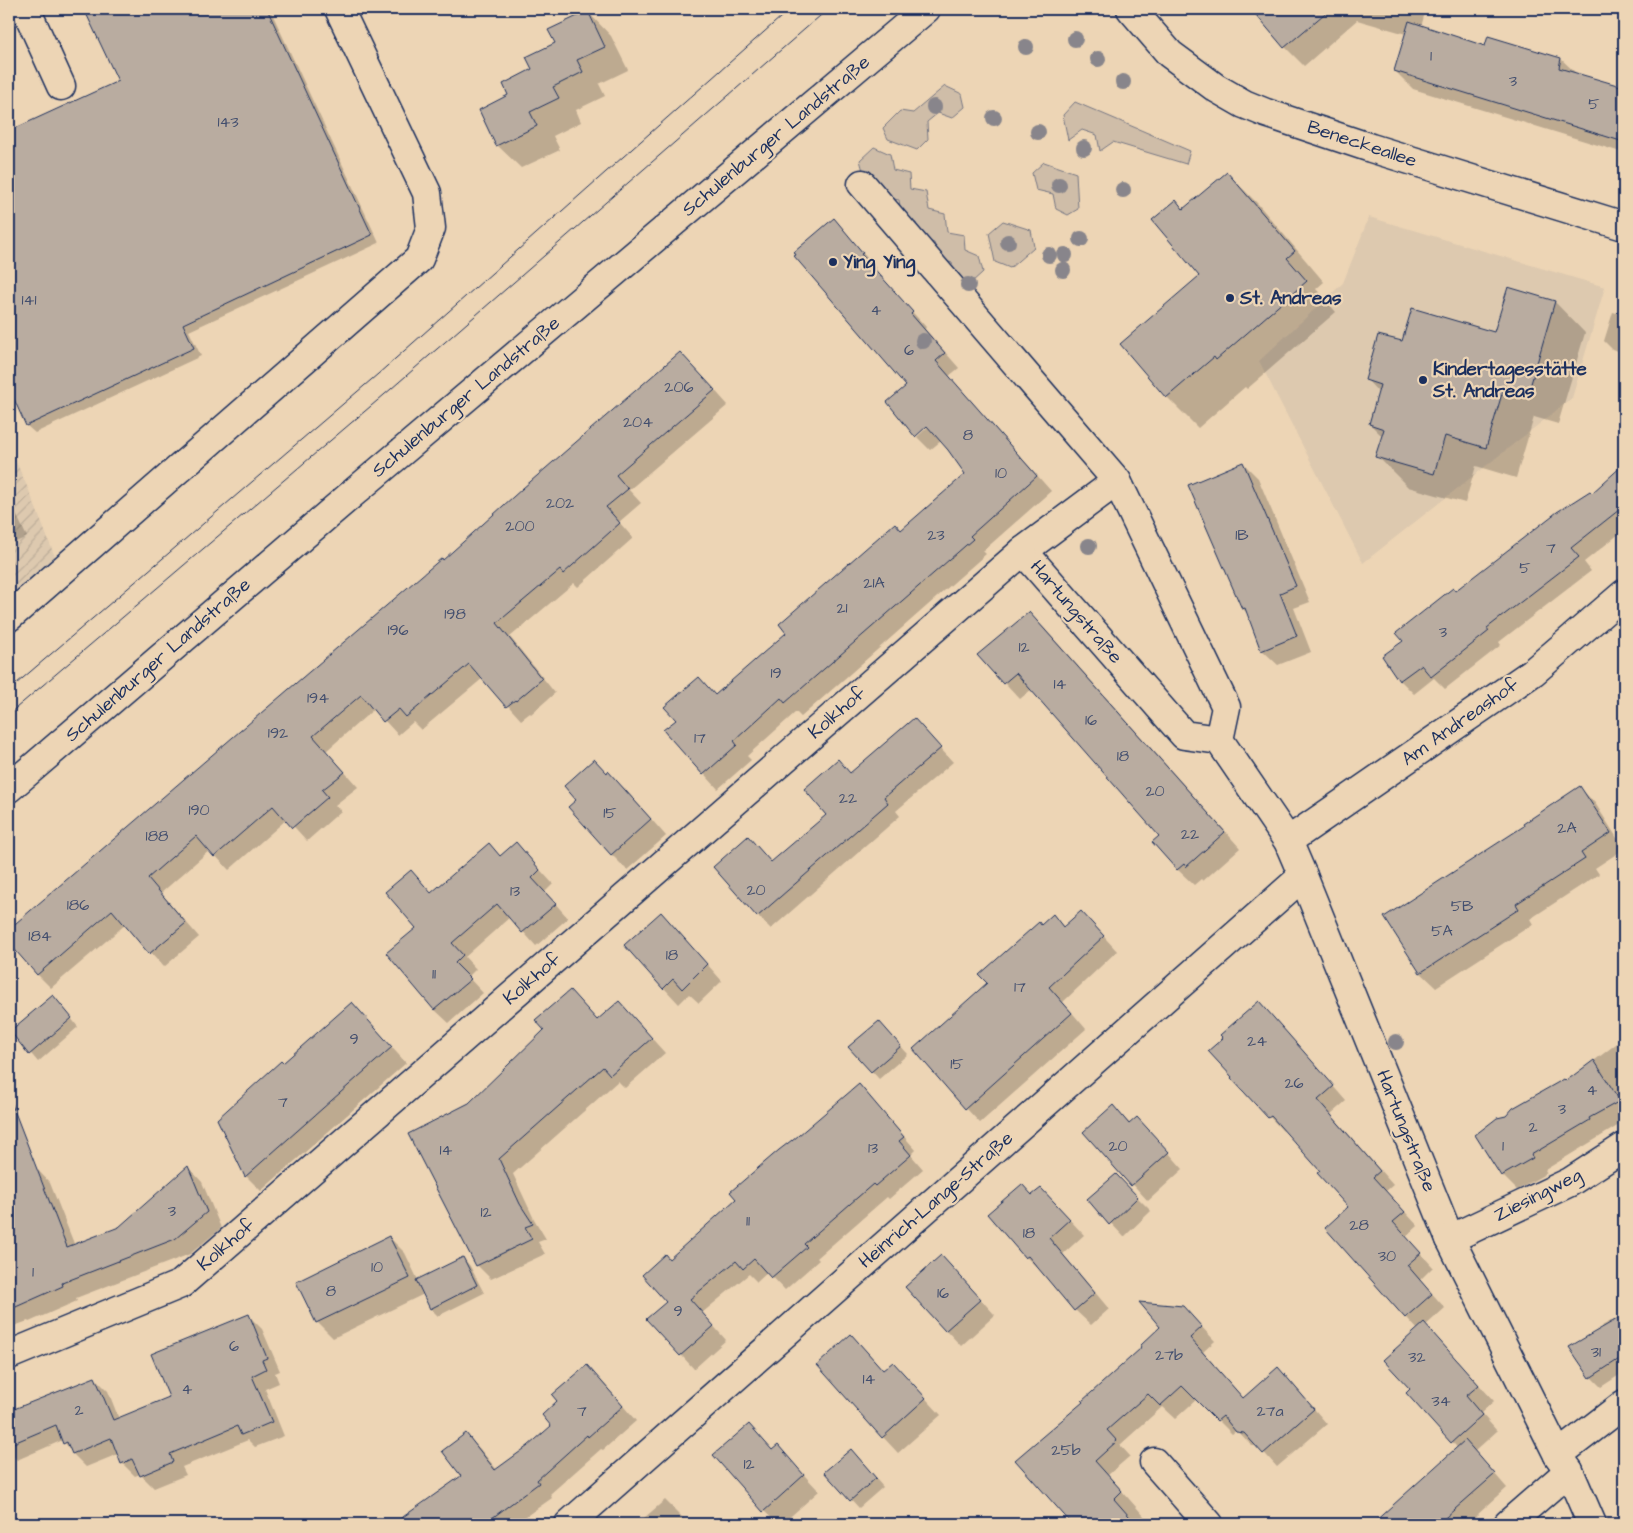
<svg xmlns="http://www.w3.org/2000/svg" width="1633" height="1533" viewBox="0 0 1633 1533" font-family="'Architects Daughter',sans-serif">
  <style>
    .built { fill: #ddc9af }
    .industrial { fill: url(#industrial-furrows) }
    .green { fill: #cfbda8; stroke: #757683 }
    .shadow { fill: #0003 }
    .building { fill: #b9aca0; stroke: #1b2f5e }
    .lines { fill: none; stroke-linecap: round; stroke-linejoin: round }
    .minor-casing { stroke: #1b2f5e; stroke-width: 31 }
    .major-casing { stroke: #1b2f5e; stroke-width: 31 }
    .minor { stroke: #edd5b5; stroke-width: 28 }
    .major { stroke: #edd5b5; stroke-width: 28 }
    .tram { stroke: #1b2f5e; stroke-width: 1 }
    .tree { fill: #88858b }
    .poi-dot { fill: #1b2f5e; stroke: #edd5b5; stroke-width: 2 }
    .labels { text-anchor: middle; dominant-baseline: central; stroke-width: 4.5; stroke-linejoin: round; paint-order: stroke }
    .number-label { font-size: 16px; fill: #424e6e }
    .street-label { font-size: 19px; fill: #1b2f5e; stroke: #edd5b5 }
    .poi-label { font-size: 19px; font-weight: bold; fill: #1b2f5e; stroke: #edd5b5; text-anchor: start }
  </style>
  <defs>
    <pattern id="industrial-furrows" width="10" height="10" patternUnits="userSpaceOnUse" patternTransform="scale(1.25)"><rect width="10" height="10" fill="#ddc9af"/><path d="M-1 1l2-2M0 10L10 0M9 11l2-2" fill="none" stroke="#bdad99"/></pattern>
  </defs>
  <rect width="100%" height="100%" fill="#edd5b5"/>
  <filter id="ink" filterUnits="userSpaceOnUse"><feTurbulence type="fractalNoise" baseFrequency=".02" numOctaves="2"/><feDisplacementMap in="SourceGraphic" scale="10" xChannelSelector="R" yChannelSelector="G"/><feConvolveMatrix kernelMatrix="1 2 1 2 8 2 1 2 1" color-interpolation-filters="sRGB"/></filter>
  <g filter="url(#ink)">
    <path class="built" d="M1369 217 1605 287 1572 398 1363 563 1259 361 1343 283Z"/>
    <path class="industrial" d="M9 446 30 493 55 557 9 597Z"/>
    <g class="green">
      <path d="M945 86 962 94 965 107 952 118 938 113 927 122 928 139 917 150 888 139 883 128 900 111 913 113Z"/>
      <path d="M1075 102 1190 151 1186 164 1113 142 1100 151 1097 135 1082 130 1068 140 1063 115Z"/>
      <path d="M874 147 890 154 893 170 909 174 910 189 926 192 929 210 945 214 947 232 964 235 965 250 979 256 983 272 971 283 955 280 952 263 938 258 934 243 921 238 916 223 902 219 899 200 884 197 879 182 865 178 860 160Z"/>
      <path d="M1044 162 1076 173 1078 209 1068 215 1056 209 1053 194 1036 190 1032 173Z"/>
      <path d="M1003 221 1031 230 1034 247 1010 268 995 262 989 233Z"/>
    </g>
    <g class="shadow">
      <path d="M86 9H270L379 243 189 331 201 356 35 433 27 426 9 385V133L119 82Z"/>
      <path d="M1252 9H1426L1421 27 1486 48 1561 59 1577 74 1619 87 1624 73V153L1413 89 1395 71 1406 34 1357 20 1304 66 1285 47Z"/>
      <path d="M588 12 611 36 628 70 599 84 605 96 576 110 581 122 553 136 560 150 521 168 497 145 510 96 556 44Z"/>
      <path d="M1227 173 1258 204 1324 282 1316 289 1336 312 1247 389 1245 387 1198 428 1167 397 1122 344 1201 276 1176 201 1184 209Z"/>
      <path d="M834 220 876 268 874 270 926 327 925 329 959 368 949 376 1051 491 983 551 986 554 801 717 796 712 747 756 751 760 718 789 665 731 677 720 699 679 716 696 967 474 941 441 930 450 917 437 932 423 907 386Z"/>
      <path d="M1555 302 1585 333 1558 424 1534 417 1516 478 1476 466 1465 503 1408 487 1377 456 1383 437 1370 424 1379 393 1367 380 1403 343 1495 334Z"/>
      <path d="M1613 312 1624 315V353L1612 349 1604 341Z"/>
      <path d="M694 367 728 405 629 490 641 503 619 522 633 538 578 587 574 583 510 637 555 693 531 714 530 713 521 720 483 678 421 730 413 722 398 735 374 709 326 751 358 787 335 805 341 811 307 841 287 819 229 870 210 850 161 893 199 937 164 967 126 924 51 988 37 974 9 941V931L441 560 443 562Z"/>
      <path d="M1243 463 1258 478 1310 602 1294 608 1311 652 1278 665 1262 650 1248 614 1243 609Z"/>
      <path d="M1615 473 1624 482V530L1584 562 1591 571 1499 642 1501 645 1445 689 1434 678 1414 694 1400 680 1384 657 1404 642 1455 592 1592 494Z"/>
      <path d="M9 499 27 537 9 545Z"/>
      <path d="M1029 613 1045 629 1240 848 1203 881 1201 879 1194 885 1178 870 1154 842 1161 837 1032 689 1020 699 979 655Z"/>
      <path d="M914 720 953 762 896 811 900 816 771 929 758 916 748 838 772 863 828 815 851 774Z"/>
      <path d="M607 774 624 788 666 836 627 870 611 854 578 800Z"/>
      <path d="M1580 788 1595 803 1624 849 1595 868 1599 874 1530 919 1533 924 1436 987 1421 973 1385 918 1526 826Z"/>
      <path d="M516 843 553 884 545 892 568 918 536 946 510 917 465 957 476 969 468 977 483 993 449 1023 435 1010 387 953 418 928 411 872 432 894 489 844 501 857Z"/>
      <path d="M1053 916 1064 927H1095L1117 951 1063 1002 1086 1029 980 1123 966 1108 989 983 1041 926Z"/>
      <path d="M677 930 722 981 699 1003 689 994 679 1004 664 988Z"/>
      <path d="M570 992 598 1021 619 1002 665 1053 625 1088 618 1081 513 1174 534 1219 546 1239 538 1242 545 1254 491 1279 477 1265 470 1104 546 1030Z"/>
      <path d="M352 1003 406 1063 261 1191 246 1176 218 1119Z"/>
      <path d="M60 1004 78 1027 38 1062 11 1030Z"/>
      <path d="M1272 1016 1346 1101 1331 1114 1393 1185 1386 1191 1418 1226 1406 1237 1433 1267 1420 1280 1445 1308 1425 1326 1494 1401 1481 1413 1497 1431 1475 1451 1507 1488 1467 1524H1374L1458 1449 1412 1389 1418 1330 1326 1228 1350 1208 1321 1171 1285 1129 1283 1131 1233 1078Z"/>
      <path d="M886 1030 908 1054 879 1079 850 1047Z"/>
      <path d="M1624 1038V1122L1545 1170 1547 1173 1517 1190 1502 1175 1506 1117 1566 1082Z"/>
      <path d="M859 1086 916 1150 911 1155 923 1169 889 1199 887 1197 817 1258 819 1260 785 1290 768 1272 757 1282 749 1274 702 1313 726 1340 694 1369 648 1319 668 1302 669 1260 738 1199 791 1142Z"/>
      <path d="M1113 1106 1131 1125 1153 1135 1183 1169 1148 1201 1085 1132Z"/>
      <path d="M188 1167 202 1182 221 1228 190 1254 76 1298 77 1301 29 1322 28 1321 14 1326 9 1320V1188L11 1187 9 1178 36 1168 50 1183 75 1246 120 1228Z"/>
      <path d="M1116 1176 1151 1211 1124 1237 1088 1199Z"/>
      <path d="M1022 1185 1033 1196 1056 1205 1084 1235 1063 1254 1109 1309 1091 1325 1075 1310 1043 1271 1042 1272 1026 1257Z"/>
      <path d="M389 1237 405 1253 418 1280 463 1258 470 1266 484 1293 438 1316 431 1309 424 1294 333 1338 317 1322Z"/>
      <path d="M956 1272 995 1315 961 1346 946 1330Z"/>
      <path d="M1183 1307 1215 1341 1203 1352 1244 1399 1292 1383 1327 1424 1277 1467 1258 1446H1252L1237 1430 1232 1434 1197 1399 1175 1419 1162 1407 1120 1445 1130 1456 1108 1475 1151 1524H1067L1071 1521 1084 1402 1141 1349Z"/>
      <path d="M1624 1314V1372L1601 1387 1591 1377 1604 1328 1602 1326Z"/>
      <path d="M249 1316 262 1329 280 1371 275 1373 279 1383 265 1389 284 1436 255 1447 248 1440 182 1467 186 1475 154 1488 140 1474 135 1476 122 1463 118 1454 86 1467 73 1454 63 1440 17 1460 9 1452V1412L95 1378 108 1391 119 1419 170 1398Z"/>
      <path d="M851 1336 884 1371 893 1363 941 1415 898 1453 883 1437Z"/>
      <path d="M601 1380 636 1421 603 1450 601 1449 550 1494 552 1498 515 1524H395L462 1476 466 1434 480 1449 497 1470 529 1447Z"/>
      <path d="M749 1426 773 1451 778 1447 819 1491 782 1524H778L764 1511 715 1455Z"/>
      <path d="M858 1458 883 1487 859 1508 826 1472Z"/>
      <path d="M665 1500 688 1523 693 1520 697 1524H637Z"/>
      <path d="M346 1517 352 1524H336Z"/>
    </g>
    <g class="building">
      <path d="M84 9H267L372 235 183 324 194 348 26 426 9 388V131L118 81Z"/>
      <path d="M1251 9H1330L1284 48Z"/>
      <path d="M588 11 605 47 577 60 583 72 553 87 559 98 530 112 537 126 496 146 479 110 508 95 503 84 532 69 526 57 555 43 548 30Z"/>
      <path d="M1409 21 1485 46 1488 36 1561 58 1559 68 1624 87V142L1394 71Z"/>
      <path d="M1227 172 1295 251 1287 258 1307 281 1216 360 1214 357 1166 398 1120 344 1199 276 1152 220 1176 200 1183 209Z"/>
      <path d="M834 218 863 253 861 254 913 312 911 314 945 353 936 361 1037 476 970 536 973 539 785 703 781 698 734 741 737 745 703 775 663 730 676 720 664 707 699 677 715 695 786 633 779 624 895 523 901 530 965 474 948 450 927 426 915 437 887 402 906 386 794 256 796 255 794 252Z"/>
      <path d="M1508 287 1555 301 1528 394 1504 387 1486 448 1445 436 1434 474 1375 457 1384 429 1369 424 1380 385 1365 380 1378 335 1402 341 1412 308 1494 332Z"/>
      <path d="M680 352 715 390 616 475 628 489 606 507 620 523 563 574 560 570 497 623 542 679 516 701 515 700 506 707 469 664 406 717 399 709 383 722 361 695 313 736 345 772 322 790 328 797 292 828 273 806 214 857 196 836 148 878 186 923 149 954 112 910 37 975 9 943V929L442 558 443 560 523 488Z"/>
      <path d="M1243 462 1296 586 1280 593 1297 636 1261 651 1245 608 1242 609 1188 485Z"/>
      <path d="M1624 464V506L1571 548 1579 557 1487 628 1489 631 1431 677 1421 665 1399 681 1382 656 1403 641 1396 633 1453 588 1455 591 1557 512 1590 491 1592 493Z"/>
      <path d="M1029 612 1225 832 1186 867 1184 864 1177 870 1152 842 1159 836 1016 673 1003 684 977 655Z"/>
      <path d="M914 718 941 748 884 797 888 803 757 917 713 867 748 836 771 862 826 815 804 789 838 759 850 773Z"/>
      <path d="M594 759 607 773 608 771 651 819 611 855 568 807 576 800 564 786Z"/>
      <path d="M1580 786 1611 833 1581 853 1585 859 1516 904 1519 909 1420 973 1384 917 1524 826 1523 824Z"/>
      <path d="M516 842 540 870 532 878 556 904 522 933 497 904 452 943 463 955 455 963 471 979 434 1010 386 953 416 928 385 892 411 870 431 893 489 843 500 856Z"/>
      <path d="M1081 911 1104 936 1049 987 1072 1013 965 1109 913 1049 987 983 979 975 1039 922 1041 925 1053 914 1063 927Z"/>
      <path d="M661 912 707 964 682 989 673 979 663 989 624 945Z"/>
      <path d="M570 990 597 1020 619 1001 652 1038 610 1075 603 1067 499 1159 520 1204 533 1224 525 1227 532 1239 476 1266 408 1134 469 1103 544 1030 535 1020Z"/>
      <path d="M53 995 72 1018 29 1055 10 1031Z"/>
      <path d="M1259 1001 1334 1086 1318 1100 1380 1171 1373 1177 1405 1212 1393 1222 1421 1253 1407 1265 1432 1294 1405 1318 1325 1228 1348 1207 1317 1173 1320 1171 1271 1116 1268 1118 1231 1078 1232 1077 1208 1051 1223 1038 1220 1035Z"/>
      <path d="M352 1002 392 1047 245 1177 217 1119 281 1061 283 1063Z"/>
      <path d="M879 1021 901 1046 871 1072 848 1047Z"/>
      <path d="M1594 1060 1620 1101 1589 1118 1590 1120 1531 1155 1533 1158 1501 1176 1475 1135 1497 1118 1506 1116 1513 1108 1564 1079 1566 1081Z"/>
      <path d="M859 1084 904 1137 899 1141 911 1155 875 1186 873 1184 804 1244 807 1247 771 1278 754 1259 743 1269 736 1261 690 1299 714 1326 680 1356 646 1319 666 1302 642 1275 665 1254 669 1259 736 1199 730 1192 779 1150 792 1140V1141Z"/>
      <path d="M11 1102 67 1247 119 1227 188 1166 207 1212 175 1239 62 1283 63 1286 9 1310V1103Z"/>
      <path d="M1113 1105 1129 1124 1137 1117 1169 1152 1131 1186 1083 1132Z"/>
      <path d="M1116 1174 1138 1197 1109 1225 1087 1199Z"/>
      <path d="M1022 1184 1032 1195 1041 1188 1070 1219 1049 1238 1095 1293 1074 1311 1028 1256 1025 1258 987 1214Z"/>
      <path d="M389 1236 410 1278 316 1323 296 1282Z"/>
      <path d="M941 1255 981 1299 945 1331 905 1287Z"/>
      <path d="M463 1257 477 1285 430 1309 416 1280Z"/>
      <path d="M1139 1302 1183 1306 1202 1327 1190 1338 1243 1398 1278 1367 1314 1409 1263 1454 1244 1433 1236 1432 1223 1416 1217 1421 1182 1386 1160 1406 1148 1394 1107 1430 1117 1441 1095 1461 1122 1491 1114 1499 1136 1524H1072L1015 1460 1083 1402 1082 1401 1140 1349 1141 1345 1160 1327Z"/>
      <path d="M249 1314 267 1358 262 1360 266 1369 252 1376 272 1422 241 1435 237 1426 170 1454 173 1462 140 1476 132 1459 121 1464 111 1438 72 1454 67 1442 63 1444 56 1425 9 1445V1411L95 1377 113 1420 169 1397 151 1354Z"/>
      <path d="M1624 1315V1356L1590 1378 1569 1347Z"/>
      <path d="M1424 1323 1479 1385 1466 1396 1482 1415 1451 1443 1406 1393 1410 1389 1383 1360Z"/>
      <path d="M851 1334 883 1370 893 1362 926 1398 882 1438 817 1365Z"/>
      <path d="M587 1365 623 1406 588 1437 587 1435 537 1480 539 1483 484 1524H393L461 1476 442 1451 466 1433 495 1470 528 1446 551 1426 542 1415 557 1401 552 1395Z"/>
      <path d="M749 1424 772 1450 778 1445 804 1475 763 1512 713 1455Z"/>
      <path d="M1465 1440 1495 1474 1438 1524H1372Z"/>
      <path d="M851 1449 876 1478 850 1501 824 1472Z"/>
    </g>
    <g class="lines">
      <defs>
        <g id="minor">
          <path d="M26 9 61 86"/>
          <path d="M1131 9 1170 54 1216 88 1244 104 1266 113 1371 148 1624 226"/>
          <path d="M862 184 1117 481"/>
          <path d="M9 617 419 259 431 228 427 193 339 9"/>
          <path d="M1219 740 1226 707 1117 481 1023 551 1184 735 1219 740 1288 841 1303 876 1450 1239 1558 1455 1569 1471 1592 1524"/>
          <path d="M1288 841 1533 672 1624 594"/>
          <path d="M1450 1239 1570 1182 1624 1147"/>
          <path d="M9 1355 181 1284 1023 551"/>
          <path d="M1558 1455 1624 1404"/>
          <path d="M1154 1462 1209 1524"/>
          <path d="M569 1524 1303 876"/>
          <path d="M1508 1524 1569 1471"/>
        </g>
        <path id="major" d="M9 788 359 488 926 9"/>
      </defs>
      <use href="#minor" class="minor-casing"/>
      <use href="#major" class="major-casing"/>
      <use href="#minor" class="minor"/>
      <use href="#major" class="major"/>
      <g class="tram">
        <path d="M9 690 378 374 790 9"/>
        <path d="M9 714 391 389 828 9"/>
      </g>
    </g>
    <g class="tree">
      <circle cx="1075" cy="39" r="8"/>
      <circle cx="1026" cy="47" r="8"/>
      <circle cx="1098" cy="59" r="8"/>
      <circle cx="1123" cy="82" r="8"/>
      <circle cx="934" cy="107" r="8"/>
      <circle cx="994" cy="118" r="8"/>
      <circle cx="1038" cy="132" r="8"/>
      <circle cx="1084" cy="148" r="8"/>
      <circle cx="1059" cy="185" r="8"/>
      <circle cx="1123" cy="190" r="8"/>
      <circle cx="1081" cy="239" r="8"/>
      <circle cx="1008" cy="242" r="8"/>
      <circle cx="1049" cy="255" r="8"/>
      <circle cx="1065" cy="255" r="8"/>
      <circle cx="1063" cy="270" r="8"/>
      <circle cx="968" cy="285" r="8"/>
      <circle cx="923" cy="341" r="8"/>
      <circle cx="1089" cy="546" r="8"/>
      <circle cx="1396" cy="1042" r="8"/>
    </g>
  </g>
  <g class="poi-dot">
    <circle cx="833" cy="262" r="5"/>
    <circle cx="1230" cy="298" r="5"/>
    <circle cx="1423" cy="380" r="5"/>
  </g>
  <g class="labels">
    <g class="number-label">
      <text x="1431" y="56">1</text>
      <text x="1513" y="81">3</text>
      <text x="1594" y="104">5</text>
      <text x="228" y="122">143</text>
      <text x="29" y="300">141</text>
      <text x="876" y="310">4</text>
      <text x="909" y="350">6</text>
      <text x="679" y="387">206</text>
      <text x="638" y="422">204</text>
      <text x="968" y="435">8</text>
      <text x="1001" y="473">10</text>
      <text x="560" y="503">202</text>
      <text x="520" y="526">200</text>
      <text x="936" y="535">23</text>
      <text x="1242" y="535">1B</text>
      <text x="1551" y="548">7</text>
      <text x="1525" y="568">5</text>
      <text x="874" y="583">21A</text>
      <text x="842" y="608">21</text>
      <text x="455" y="614">198</text>
      <text x="398" y="630">196</text>
      <text x="1443" y="632">3</text>
      <text x="1024" y="647">12</text>
      <text x="776" y="673">19</text>
      <text x="1060" y="684">14</text>
      <text x="318" y="698">194</text>
      <text x="1091" y="720">16</text>
      <text x="278" y="733">192</text>
      <text x="700" y="738">17</text>
      <text x="1123" y="756">18</text>
      <text x="1155" y="791">20</text>
      <text x="848" y="798">22</text>
      <text x="199" y="810">190</text>
      <text x="610" y="813">15</text>
      <text x="1567" y="828">2A</text>
      <text x="1190" y="834">22</text>
      <text x="157" y="836">188</text>
      <text x="756" y="890">20</text>
      <text x="515" y="891">13</text>
      <text x="78" y="905">186</text>
      <text x="1462" y="906">5B</text>
      <text x="1442" y="931">5A</text>
      <text x="40" y="936">184</text>
      <text x="672" y="955">18</text>
      <text x="434" y="974">11</text>
      <text x="1020" y="987">17</text>
      <text x="354" y="1039">9</text>
      <text x="1257" y="1041">24</text>
      <text x="957" y="1064">15</text>
      <text x="1294" y="1083">26</text>
      <text x="1592" y="1090">4</text>
      <text x="283" y="1102">7</text>
      <text x="1562" y="1109">3</text>
      <text x="1533" y="1127">2</text>
      <text x="1118" y="1146">20</text>
      <text x="1503" y="1146">1</text>
      <text x="873" y="1148">13</text>
      <text x="446" y="1150">14</text>
      <text x="172" y="1211">3</text>
      <text x="486" y="1212">12</text>
      <text x="748" y="1221">11</text>
      <text x="1359" y="1225">28</text>
      <text x="1029" y="1233">18</text>
      <text x="1387" y="1256">30</text>
      <text x="377" y="1267">10</text>
      <text x="33" y="1272">1</text>
      <text x="331" y="1291">8</text>
      <text x="943" y="1293">16</text>
      <text x="678" y="1311">9</text>
      <text x="234" y="1346">6</text>
      <text x="1596" y="1352">31</text>
      <text x="1169" y="1355">27b</text>
      <text x="1417" y="1357">32</text>
      <text x="869" y="1379">14</text>
      <text x="187" y="1389">4</text>
      <text x="1441" y="1401">34</text>
      <text x="79" y="1410">2</text>
      <text x="582" y="1411">7</text>
      <text x="1270" y="1411">27a</text>
      <text x="1066" y="1450">25b</text>
      <text x="749" y="1464">12</text>
    </g>
    <g class="street-label">
      <text transform="translate(776 136) rotate(-40)">Schulenburger Landstraße</text>
      <text transform="translate(1362 144) rotate(18)">Beneckeallee</text>
      <text transform="translate(466 397) rotate(-40)">Schulenburger Landstraße</text>
      <text transform="translate(1076 612) rotate(49)">Hartungstraße</text>
      <text transform="translate(158 660) rotate(-41)">Schulenburger Landstraße</text>
      <text transform="translate(837 713) rotate(-41)">Kolkhof</text>
      <text transform="translate(1460 722) rotate(-35)">Am Andreashof</text>
      <text transform="translate(532 979) rotate(-41)">Kolkhof</text>
      <text transform="translate(1406 1131) rotate(68)">Hartungstraße</text>
      <text transform="translate(1538 1195) rotate(-27)">Ziesingweg</text>
      <text transform="translate(936 1200) rotate(-41)">Heinrich-Lange-Straße</text>
      <text transform="translate(226 1245) rotate(-41)">Kolkhof</text>
    </g>
    <g class="poi-label">
      <text x="843" y="262">Ying Ying</text>
      <text x="1240" y="298">St. Andreas</text>
      <text x="1433" y="369">Kindertagesstätte<tspan x="1433" dy="22">St. Andreas</tspan></text>
    </g>
  </g>
  <rect width="1633" height="1533" fill="none" stroke="#edd5b5" stroke-width="30"/>
  <rect x="15" y="15" width="1603" height="1503" fill="none" stroke="#1b2f5e" stroke-width="2" filter="url(#ink)"/>
</svg>
